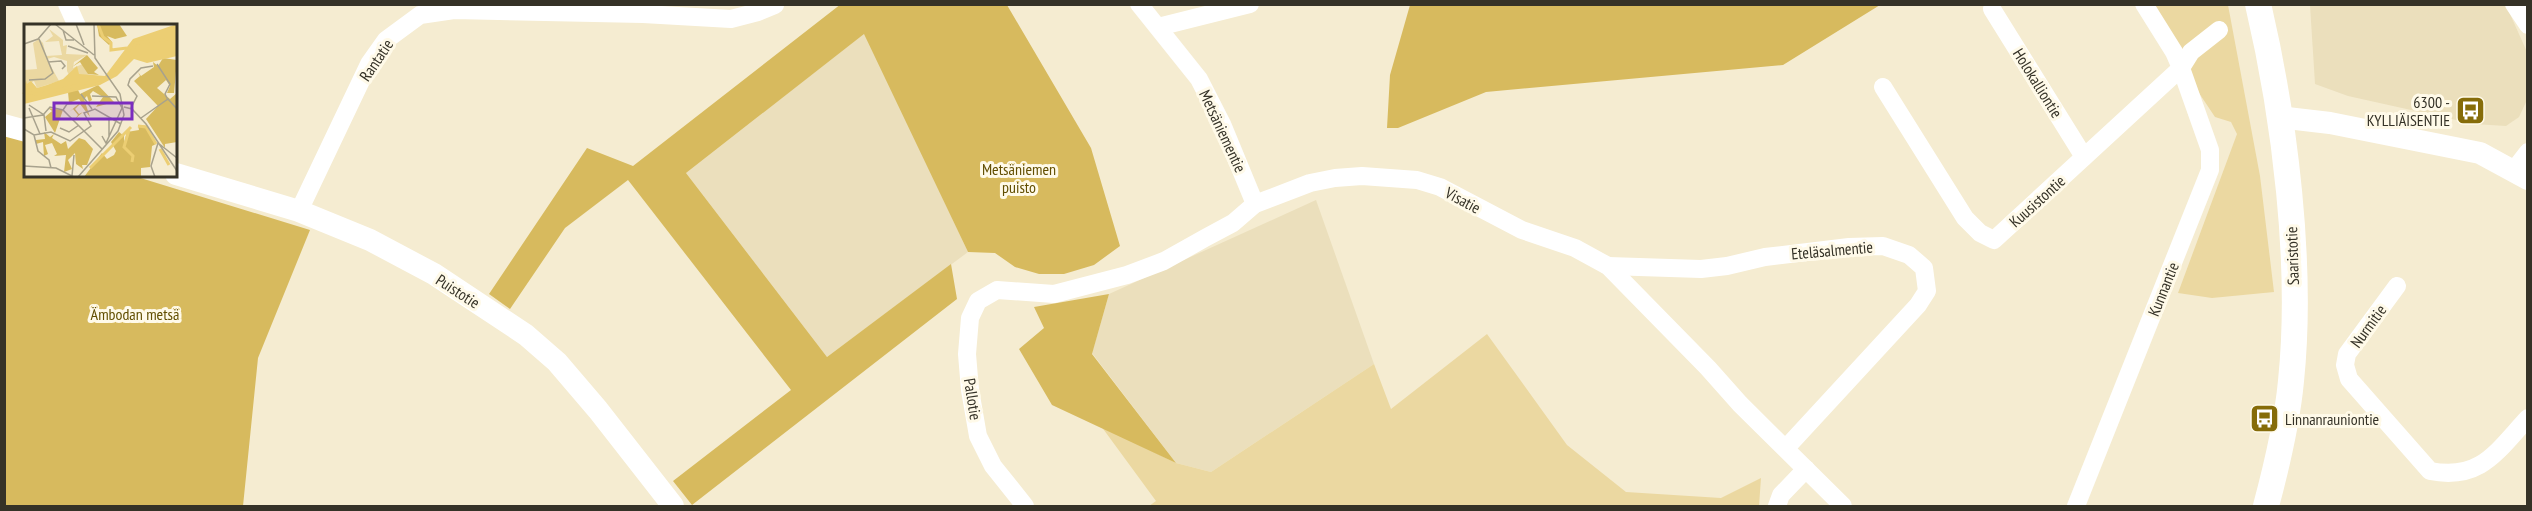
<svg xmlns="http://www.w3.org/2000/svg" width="2532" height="511" viewBox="0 0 2532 511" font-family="'PT Sans Narrow',sans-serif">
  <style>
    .built { fill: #ebdfbc }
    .green { fill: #ebd8a1 }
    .forest { fill: #d7ba5e }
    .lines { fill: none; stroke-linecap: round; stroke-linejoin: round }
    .minor { stroke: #fff; stroke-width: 18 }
    .tertiary { stroke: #fff; stroke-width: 22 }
    .secondary { stroke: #fff; stroke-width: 26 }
    .labels { text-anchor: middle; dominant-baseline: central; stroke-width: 6; stroke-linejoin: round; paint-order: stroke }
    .street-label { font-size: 16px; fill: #353227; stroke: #fffae9 }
    .poi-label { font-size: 16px; fill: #353227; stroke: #fffae9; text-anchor: end }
    .park-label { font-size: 16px; fill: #624e01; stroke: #fffae9 }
    .inset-river { fill: none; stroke: #ecce73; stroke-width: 3 }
    .inset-road { fill: none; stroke: #a8a28d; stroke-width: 1.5 }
    .view { fill: #7b2cbf; fill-opacity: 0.15; stroke: #7b2cbf; stroke-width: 3 }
    .inset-edge { fill: none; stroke: #353227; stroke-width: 3 }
  </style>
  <rect width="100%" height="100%" fill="#f5ecd1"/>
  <g class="built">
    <path d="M2310 5H2506L2527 52V100L2519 117 2506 126 2474 124 2348 96 2315 84Z"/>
    <path d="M865 33 968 252 827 357 686 173Z"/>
    <path d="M1316 200 1374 364 1211 472 1176 463 1092 353 1109 294Z"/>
  </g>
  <g class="green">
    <path d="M2151 5H2228L2260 176 2274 292 2212 298 2178 293 2237 134 2231 122 2215 117 2199 93Z"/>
    <path d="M1487 334 1567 445 1626 492 1721 498 1761 478 1759 506H1149L1156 501 1101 426 1176 463 1211 472 1374 364 1391 409Z"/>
  </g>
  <g class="forest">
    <path d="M841 4 1007 5 1091 148 1120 246 1094 265 1064 274H1039L1015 267 995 253 968 252 864 34 686 173 827 357 951 264 957 299 692 505 673 481 791 390 628 180 565 228 510 309 489 294 587 148 633 166Z"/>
    <path d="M1410 5V4L1880 5 1783 65 1486 92 1398 128H1387L1390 75Z"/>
    <path d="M5 134 25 140 26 176H134L310 230 258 358 243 506H5Z"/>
    <path d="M1109 294 1092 354 1176 463 1052 405 1019 349 1044 328 1034 307Z"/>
  </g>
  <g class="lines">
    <g class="minor">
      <path d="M67 4 77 26"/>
      <path d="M1139 4 1199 79 1222 124 1255 204"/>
      <path d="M2514 4 2528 25"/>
      <path d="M1992 9 2084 157"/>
      <path d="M1158 27 1250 4"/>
      <path d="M1883 87 1965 218 1980 233 1994 240 2181 68 2191 52 2219 30"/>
      <path d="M2514 170 2528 152"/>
      <path d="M299 211 369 64 386 40 420 15 454 10 643 14 731 19 758 12 775 5"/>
      <path d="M1608 266 1701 269 1727 266 1765 257 1849 247 1883 246 1909 255 1924 268 1927 291 1918 305 1786 448"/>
      <path d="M2397 286 2347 354 2345 365 2349 379 2430 471C2481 481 2497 451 2528 418"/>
      <path d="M1025 506 993 466 978 436 970 390 967 354 970 318 978 301 997 290 1054 294 1127 275 1164 261 1205 238 1233 223 1255 204 1310 183 1335 178 1362 176 1417 180 1440 187 1522 230 1575 248 1608 266 1708 368 1740 404 1843 506"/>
      <path d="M1777 506 1781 495 1806 469"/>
      <path d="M2076 506 2210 170V150L2181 68 2174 52 2144 4"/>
    </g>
    <g class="tertiary">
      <path d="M2279 117 2330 123 2480 153 2528 179"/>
      <path d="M4 125 26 131"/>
      <path d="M176 174 299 211 370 240 434 274 526 335 557 362 598 410 673 506"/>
    </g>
    <path class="secondary" d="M2258 4C2285 119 2303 265 2291 381 2287 424 2277 465 2266 506"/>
  </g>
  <defs>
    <symbol id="bus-square" viewBox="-11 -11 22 22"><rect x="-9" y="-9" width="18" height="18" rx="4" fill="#866c09" stroke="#fffae9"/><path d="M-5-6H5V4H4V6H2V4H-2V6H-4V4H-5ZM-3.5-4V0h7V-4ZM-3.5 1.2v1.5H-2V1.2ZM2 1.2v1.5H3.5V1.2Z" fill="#fff"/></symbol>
  </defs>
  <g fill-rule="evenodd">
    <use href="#bus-square" x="2454" y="94" width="33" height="33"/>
    <use href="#bus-square" x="2248" y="402" width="33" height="33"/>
  </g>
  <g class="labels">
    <g class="street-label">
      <text transform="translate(376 60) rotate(-56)">Rantatie</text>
      <text transform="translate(2038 83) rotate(58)">Holokalliontie</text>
      <text transform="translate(1223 131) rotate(65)">Metsäniementie</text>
      <text transform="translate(1463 200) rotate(28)">Visatie</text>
      <text transform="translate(2037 201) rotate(-42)">Kuusistontie</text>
      <text transform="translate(1832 250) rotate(-5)">Eteläsalmentie</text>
      <text transform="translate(2292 256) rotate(-92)">Saaristotie</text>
      <text transform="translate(2163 289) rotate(-68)">Kunnantie</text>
      <text transform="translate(458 291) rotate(33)">Puistotie</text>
      <text transform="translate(2368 326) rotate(-54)">Nurmitie</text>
      <text transform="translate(973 399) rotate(81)">Pallotie</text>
    </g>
    <g class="poi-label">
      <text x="2450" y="102">6300 -<tspan x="2450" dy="18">KYLLIÄISENTIE</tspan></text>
      <text x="2285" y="419" text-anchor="start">Linnanrauniontie</text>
    </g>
    <g class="park-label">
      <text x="1019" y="169">Metsäniemen<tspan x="1019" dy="18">puisto</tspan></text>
      <text x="135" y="314">Ämbodan metsä</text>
    </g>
  </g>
  <g transform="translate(24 24)">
    <rect width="153" height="153" fill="#f5ecd1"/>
    <path d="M25 5 39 16V22L43 21 42 30 63 31 50 38 49 44 66 37 70 49 63 50 75 52 50 54V48L45 51 43 47V37L30 33 23 35 35 57 13 64 10 57 0 62V46L13 45 9 19 15 15 19 19 22 32 38 31 35 17 21 18 29 12Z" fill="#ebd8a1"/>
    <path d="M73 0H95L103 12 91 15 83 12 88 18 85 21 75 12ZM63 31 74 44 70 48 75 51 64 50 56 38 48 43ZM139 34 153 36 150 69H143L146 62 142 56 133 64 146 75 153 69V118L141 120V124L122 95 134 82 110 57 116 52 114 48 117 52 130 43 129 38 134 42ZM74 61 90 78 72 83 79 73 69 67 66 70 68 76 65 78 63 72 60 75 66 93 56 80 51 85 55 90 59 88 51 95 54 91 49 85 45 88 57 78 55 75 45 79 44 68 54 66 56 70ZM24 84 39 86 31 109 21 93 28 87ZM114 101 122 102 132 120 128 122 126 143 117 144V153H60L78 129 83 135 90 131 92 127 87 118 95 108 100 112V119L103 108 115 106ZM20 108 26 113 30 110 28 114 37 120 42 117 44 125 55 114 61 116 69 125 63 141H58L59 145 52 140 51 129 44 136 48 145 40 148 42 131 30 132 33 130 28 119 21 121 24 130 20 132 19 118 12 120V116L21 115Z" fill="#d7ba5e"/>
    <path d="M153 0V32L123 39 110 35 93 52 76 61 0 80V62L7 57 13 64 23 61 39 55 53 42 55 50 81 52 109 15Z" fill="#ecce73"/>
    <path class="inset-river" d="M74 0 79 13 87 19V26L103 24M87 52 104 35 112 19 153 14M0 70 2 62 4 69 17 70 83 54M114 102 122 103 132 120M105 106 100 123 109 132 108 138M136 125 145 141M66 144 107 103"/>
    <path class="inset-road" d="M31 0 70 31M52 0 60 21M39 6 42 16H50M0 20 14 15 27 0M44 22 64 29M24 38 37 37 41 42 38 45M133 40 146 60 141 70 144 76M5 56 21 55 29 49 15 15M57 70 68 85M68 72 92 73 98 84 82 119 78 112M5 81 20 91 22 107M100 83 108 85 122 100 153 147M5 84 16 110M107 84 113 72 104 61 106 55 117 44 129 42M39 86 43 80 54 79M0 94 19 91 26 83 39 86 78 125M85 94V113M117 94 144 75 153 85M36 104 45 108 55 101M0 105 10 111 27 108 46 117 67 102 60 89 71 85 97 100M10 111 14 127 25 136 27 144M0 142 32 144 50 153M48 152 50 131M54 153 94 107 100 91 96 70 71 34 70 0M131 153 127 142 134 119 153 134"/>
    <path class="view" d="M30 79H108V95H30Z"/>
    <rect width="153" height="153" class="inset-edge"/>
  </g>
  <rect width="2532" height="511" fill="none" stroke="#353227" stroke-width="12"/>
</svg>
